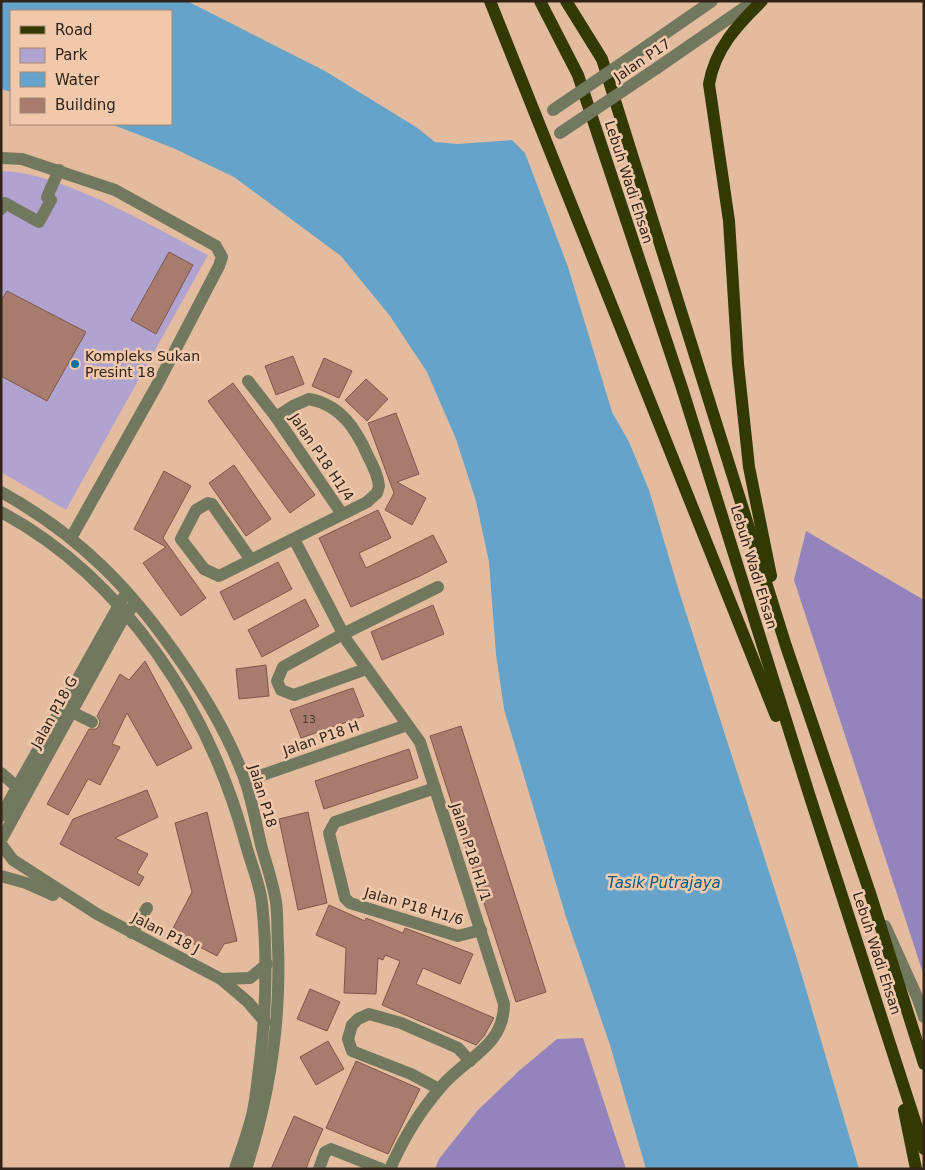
<svg xmlns="http://www.w3.org/2000/svg" width="925" height="1170" viewBox="0 0 925 1170" font-family="'DejaVu Sans',sans-serif">
  <style>
    .green { fill: #b0a3cf }
    .forest { fill: #9583be }
    .water { fill: #65a3cb }
    .building { fill: #a77b6d; stroke: #805649 }
    .lines { fill: none; stroke-linecap: round; stroke-linejoin: round }
    .minor { stroke: #72785e; stroke-width: 12 }
    .major { stroke: #323902; stroke-width: 12 }
    .minor-bridge { stroke: #72785e; stroke-width: 12 }
    .poi-dot { fill: #126f9e; stroke: #f0c9ac; stroke-width: 2 }
    .labels { text-anchor: middle; dominant-baseline: central; stroke-width: 5; stroke-linejoin: round; paint-order: stroke }
    .number-label { font-size: 11px; fill: #4e392d }
    .street-label { font-size: 14px; fill: #312318; stroke: #f0c9ac }
    .poi-label { font-size: 14px; fill: #312318; stroke: #f0c9ac; text-anchor: start }
    .water-label { font-size: 15px; font-style: italic; fill: #08587f; stroke: #f0c9ac }
  </style>
  <rect width="100%" height="100%" fill="#e3bc9f"/>
  <path class="green" d="M1 171C59 171 155 228 208 255L66 510 1 472Z"/>
  <g class="forest">
    <path d="M806 531 924 600V976L794 580Z"/>
    <path d="M583 1038 626 1169H435L439 1159 478 1110 520 1070 557 1039Z"/>
  </g>
  <path class="water" d="M1 1H187L325 71 416 127 435 142 458 144 512 140 525 153 568 267 612 412 629 442 649 490 678 588 797 959 859 1169H646L610 1045 566 917 504 709 496 654 489 562 476 501 456 439 427 372 390 316 341 256 234 177 173 148 111 124H171V11H11V92L1 89Z"/>
  <g class="building">
    <path d="M169 252 193 265 156 334 131 320Z"/>
    <path d="M7 291 86 332 47 401 1 376V301Z"/>
    <path d="M293 356 304 384 276 395 265 366Z"/>
    <path d="M324 358 352 371 339 398 312 386Z"/>
    <path d="M366 379 388 399 367 421 345 400Z"/>
    <path d="M233 383 315 495 290 513 208 401Z"/>
    <path d="M396 413 419 474 397 482 426 498 412 525 385 510 394 493 368 423Z"/>
    <path d="M234 465 271 519 246 536 209 483Z"/>
    <path d="M164 471 191 486 163 538 206 598 181 616 143 563 166 547 134 529Z"/>
    <path d="M378 510 391 538 359 553 366 568 433 535 447 562 420 576 351 607 319 538Z"/>
    <path d="M278 562 292 589 234 620 220 592Z"/>
    <path d="M305 599 319 626 262 657 248 630Z"/>
    <path d="M433 605 444 634 382 660 371 632Z"/>
    <path d="M145 661 192 748 157 766 127 713 112 744 120 747 100 785 88 779 68 815 47 804 89 729H96L99 726 100 721 97 716 120 674 129 680Z"/>
    <path d="M266 665 269 696 239 699 236 669Z"/>
    <path d="M353 688 364 716 301 738 290 710Z"/>
    <path d="M461 726 546 992 516 1002 430 736Z"/>
    <path d="M409 749 418 778 324 809 315 781Z"/>
    <path d="M147 790 158 817 115 838 148 854 137 873 144 877 139 886 60 844 73 819Z"/>
    <path d="M207 812 237 941 224 944 217 956 171 932 192 892 175 823Z"/>
    <path d="M308 812 327 903 298 910 279 819Z"/>
    <path d="M329 905 365 921 366 918 403 933 405 928 473 954 460 984 423 968 416 984 494 1018 484 1036 476 1045 382 1005 400 961 385 955 383 960 378 958 376 994 344 993 346 948 316 935Z"/>
    <path d="M310 989 340 1002 327 1031 297 1019Z"/>
    <path d="M328 1041 344 1069 316 1085 300 1057Z"/>
    <path d="M356 1061 420 1089 388 1154 326 1128Z"/>
    <path d="M294 1116 323 1129 310 1158 306 1169H271Z"/>
  </g>
  <g class="lines">
    <g class="minor">
      <path d="M650 44 712 1"/>
      <path d="M657 68 754 1"/>
      <path d="M1 158 22 159 115 190 216 246 222 257 219 266 157 385 71 538"/>
      <path d="M47 197 59 170"/>
      <path d="M1 209 5 203 39 222 51 200"/>
      <path d="M248 381 276 417 342 514"/>
      <path d="M1 492C81 536 134 592 184 666 208 701 230 739 245 780 252 801 256 823 261 845 266 863 273 883 276 902 278 916 277 931 278 945 281 1022 270 1095 246 1169"/>
      <path d="M1 512C126 579 210 711 246 845 251 864 260 884 262 903 268 959 266 1014 259 1069 257 1083 256 1097 253 1111 249 1130 241 1150 235 1169"/>
      <path d="M294 539 347 641 420 742 504 1004C504 1047 465 1058 441 1087 420 1111 403 1139 390 1169"/>
      <path d="M251 560 212 504 208 503 196 510 181 539 204 569 219 576 367 502 377 493 379 486C378 475 373 466 368 456 356 429 341 405 309 399L293 406 276 417"/>
      <path d="M366 669 294 695 281 690 277 681 283 667 343 634 438 587"/>
      <path d="M66 709 92 722"/>
      <path d="M1 773 18 788"/>
      <path d="M245 781 407 725"/>
      <path d="M435 788 335 822 329 833 345 898 350 903 458 936 481 930"/>
      <path d="M1 816 123 598"/>
      <path d="M1 840 120 624 132 607"/>
      <path d="M1 844 13 860 97 914 221 979 248 1002 265 1022"/>
      <path d="M1 876 26 883 53 895"/>
      <path d="M885 926 918 999 924 1017"/>
      <path d="M132 933 147 908"/>
      <path d="M221 979 250 978 267 964"/>
      <path d="M439 1089 411 1074 352 1051 348 1039 352 1025 358 1019 369 1014 401 1023 458 1048 470 1061"/>
      <path d="M319 1169 325 1152 331 1149 382 1169"/>
    </g>
    <g class="major">
      <path d="M490 1 776 716"/>
      <path d="M540 1 578 75 682 388 810 797 924 1149"/>
      <path d="M566 1 602 59 786 646 871 896 924 1064"/>
      <path d="M762 1C737 25 715 49 709 84L729 221 738 364 749 467 771 576"/>
      <path d="M904 1110 916 1169"/>
    </g>
    <g class="minor-bridge">
      <path d="M553 110 650 44"/>
      <path d="M560 133 657 68"/>
    </g>
  </g>
  <circle class="poi-dot" cx="75" cy="364" r="5"/>
  <g class="labels">
    <g class="number-label">
      <text x="309" y="719">13</text>
    </g>
    <g class="street-label">
      <text transform="translate(642 60) rotate(-34)">Jalan P17</text>
      <text transform="translate(629 182) rotate(72)">Lebuh Wadi Ehsan</text>
      <text transform="translate(322 457) rotate(56)">Jalan P18 H1/4</text>
      <text transform="translate(754 567) rotate(73)">Lebuh Wadi Ehsan</text>
      <text transform="translate(54 712) rotate(-61)">Jalan P18 G</text>
      <text transform="translate(321 738) rotate(-19)">Jalan P18 H</text>
      <text transform="translate(263 796) rotate(73)">Jalan P18</text>
      <text transform="translate(471 852) rotate(72)">Jalan P18 H1/1</text>
      <text transform="translate(414 906) rotate(16)">Jalan P18 H1/6</text>
      <text transform="translate(166 933) rotate(27)">Jalan P18 J</text>
      <text transform="translate(877 953) rotate(72)">Lebuh Wadi Ehsan</text>
    </g>
    <g class="poi-label">
      <text x="85" y="356">Kompleks Sukan<tspan x="85" dy="16">Presint 18</tspan></text>
    </g>
    <g class="water-label">
      <text x="664" y="883">Tasik Putrajaya</text>
    </g>
  </g>
  <rect width="925" height="1170" fill="none" stroke="#312318" stroke-width="5"/>
  <rect x="10" y="10" width="162" height="115" fill="#f0c9ac" stroke="#a48771"/>
  <rect x="20" y="26" width="25" height="8" fill="#323902" stroke="#a48771"/>
  <text x="55" y="35" font-size="15" fill="#312318">Road</text>
  <rect x="20" y="48" width="25" height="15" fill="#b0a3cf" stroke="#a48771"/>
  <text x="55" y="60" font-size="15" fill="#312318">Park</text>
  <rect x="20" y="72" width="25" height="15" fill="#65a3cb" stroke="#a48771"/>
  <text x="55" y="85" font-size="15" fill="#312318">Water</text>
  <rect x="20" y="98" width="25" height="15" fill="#a77b6d" stroke="#a48771"/>
  <text x="55" y="110" font-size="15" fill="#312318">Building</text>
</svg>
